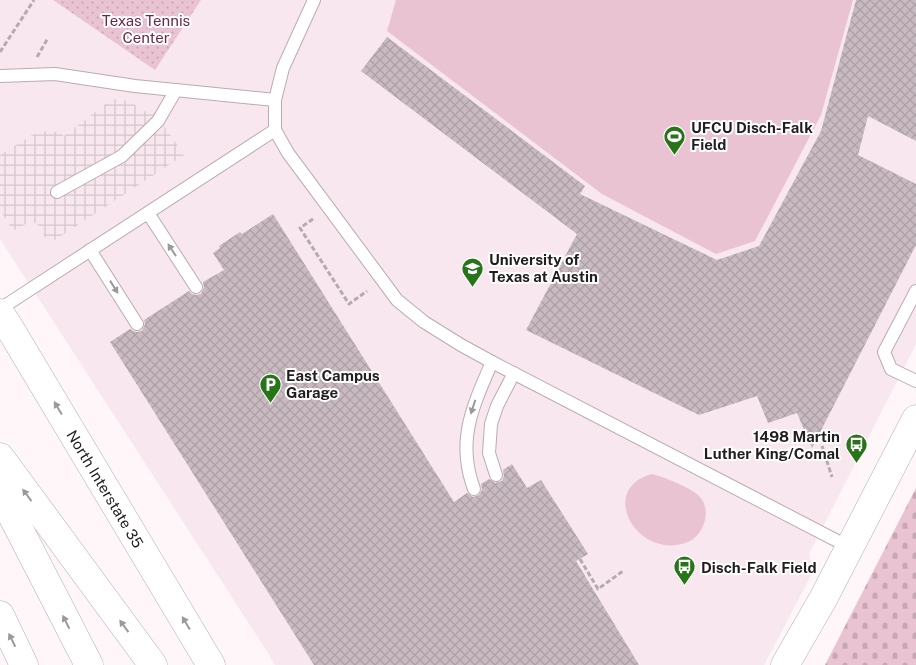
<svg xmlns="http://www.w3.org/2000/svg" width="916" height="665" viewBox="0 0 916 665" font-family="'Public Sans',sans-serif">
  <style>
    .built { fill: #f8e7ee }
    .industrial { fill: url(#industrial-grid) }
    .grass { fill: #eac3d3 }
    .cemetery { fill: url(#cemetery-stones) }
    .park { fill: url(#park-dots) }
    .building { fill: url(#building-cross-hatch) }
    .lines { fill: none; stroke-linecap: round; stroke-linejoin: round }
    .lane-casing { stroke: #b9acb1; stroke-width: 14 }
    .secondary-casing { stroke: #b9acb1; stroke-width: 29 }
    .primary-casing { stroke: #b9acb1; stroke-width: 29 }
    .highway-casing { stroke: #b9acb1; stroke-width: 29 }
    .path { stroke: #b3acaf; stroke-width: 3; stroke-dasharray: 5 2.5; stroke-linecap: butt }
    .lane { stroke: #fff; stroke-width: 12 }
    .secondary { stroke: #fff; stroke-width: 28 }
    .primary { stroke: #fff; stroke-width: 28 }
    .highway { stroke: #fff; stroke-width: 28 }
    .oneway { fill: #9c999a }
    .labels { text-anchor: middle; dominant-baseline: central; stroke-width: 4; stroke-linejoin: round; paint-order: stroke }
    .park-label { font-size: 15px; fill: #682a4a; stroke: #fff }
    .poi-label { font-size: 15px; font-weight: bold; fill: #221d1f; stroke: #fff; text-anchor: start }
    .street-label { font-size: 15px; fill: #221d1f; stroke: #fff }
  </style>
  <defs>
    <pattern id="industrial-grid" width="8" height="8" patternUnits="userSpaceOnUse" patternTransform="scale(1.25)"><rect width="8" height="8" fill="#f8e7ee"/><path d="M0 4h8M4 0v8" fill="none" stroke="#d4c6cc"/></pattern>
    <pattern id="cemetery-stones" width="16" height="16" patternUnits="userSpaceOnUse" patternTransform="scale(1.25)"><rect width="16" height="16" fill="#eac3d3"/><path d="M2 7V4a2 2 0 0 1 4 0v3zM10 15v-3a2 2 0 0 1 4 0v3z" fill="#c8a7b5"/></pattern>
    <pattern id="park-dots" width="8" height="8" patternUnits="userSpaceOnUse" patternTransform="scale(1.25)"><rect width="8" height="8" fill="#eac3d3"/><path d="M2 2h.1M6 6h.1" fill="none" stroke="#c8a7b5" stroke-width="1.8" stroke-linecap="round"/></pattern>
    <pattern id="building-cross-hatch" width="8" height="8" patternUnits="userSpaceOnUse" patternTransform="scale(1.25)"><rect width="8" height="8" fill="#c8bac0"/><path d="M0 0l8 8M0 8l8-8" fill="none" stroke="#ac9fa5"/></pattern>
  </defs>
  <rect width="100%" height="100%" fill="#fef6f9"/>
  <path class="built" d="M0 0H916V344L809 554 813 572 764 665H275L268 653 0 239Z"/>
  <path class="industrial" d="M112 99 129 101 149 114 153 110 184 155 49 244 37 224 31 221 13 231 0 210V155L32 135 46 131 59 132 64 136Z"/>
  <g class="grass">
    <path d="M396 0H853L821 115 755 241 716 254 602 194 387 31Z"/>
    <path d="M652 474C664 477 692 488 700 497 712 510 704 535 688 542 638 562 596 489 652 474Z"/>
  </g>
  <path class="cemetery" d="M916 488V665H825Z"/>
  <path class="park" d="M53 0H201L155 70Z"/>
  <g class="building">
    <path d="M856 0H916V141L868 116 858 155 916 184V245L812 448 797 413 768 423 757 396 699 415 526 330 577 234 361 71 387 37 585 186 580 194 717 260 759 246 821 131Z"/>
    <path d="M273 214 454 502 467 493 473 497 479 495 482 490 481 484 489 479 495 483 502 481 504 476 503 470 512 464 527 488 541 480 588 554 576 561 639 665H314L110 342 130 329 133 331 137 332 142 331 145 324 144 320 189 291 192 294 196 295 201 294 204 287 203 282 224 270 213 253 220 248 219 246 240 232 242 234Z"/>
  </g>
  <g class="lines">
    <defs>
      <g id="lane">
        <path d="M314 0 283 68 275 100V130L288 153 397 300 424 322 461 345 492 362 849 547"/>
        <path d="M0 76 55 74 135 86 275 100"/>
        <path d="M57 192 122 156 158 121 176 90"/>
        <path d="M148 213 196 287"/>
        <path d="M90 250 137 324"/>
        <path d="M916 291 884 352 891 369 916 381"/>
        <path d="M0 309 275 130"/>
        <path d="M496 475 489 453 491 424 497 406 514 373"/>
        <path d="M474 489C456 440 473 406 492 362"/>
      </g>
      <g id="secondary">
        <path id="s1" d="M0 313 9 327 211 665"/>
      </g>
      <path id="primary" d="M785 665 823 599 916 419"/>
      <g id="highway">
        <path d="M0 457 153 665"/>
        <path d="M0 492 89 665"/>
        <path d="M0 615 24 665"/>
      </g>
    </defs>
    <use href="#lane" class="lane-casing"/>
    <use href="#secondary" class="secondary-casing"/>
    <use href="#primary" class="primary-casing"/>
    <use href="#highway" class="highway-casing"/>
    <g class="path">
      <path d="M0 52 34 0"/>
      <path d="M37 57 48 38"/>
      <path d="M313 219 300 228 349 304 367 291"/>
      <path d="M822 446 832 477"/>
      <path d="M580 559 598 589 623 571"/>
    </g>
    <use href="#lane" class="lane"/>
    <use href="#secondary" class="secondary"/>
    <use href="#primary" class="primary"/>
    <use href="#highway" class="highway"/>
  </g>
  <defs><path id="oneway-solid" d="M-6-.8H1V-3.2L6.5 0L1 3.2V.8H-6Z" transform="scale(1.25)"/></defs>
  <g class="oneway">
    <use href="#oneway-solid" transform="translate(172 250) rotate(-123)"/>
    <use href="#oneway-solid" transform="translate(114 287) rotate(58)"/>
    <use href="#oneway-solid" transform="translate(473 407) rotate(108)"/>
    <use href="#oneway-solid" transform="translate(58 408) rotate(-121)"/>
    <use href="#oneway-solid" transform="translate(27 495) rotate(-126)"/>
    <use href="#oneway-solid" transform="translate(66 622) rotate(-117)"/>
    <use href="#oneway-solid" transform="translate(186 623) rotate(-121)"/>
    <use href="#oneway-solid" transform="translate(124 626) rotate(-126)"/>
    <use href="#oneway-solid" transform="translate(12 640) rotate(-116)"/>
  </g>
  <defs>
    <symbol id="stadium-pin" viewBox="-11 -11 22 30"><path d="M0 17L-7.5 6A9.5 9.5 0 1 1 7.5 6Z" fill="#287419" stroke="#fff"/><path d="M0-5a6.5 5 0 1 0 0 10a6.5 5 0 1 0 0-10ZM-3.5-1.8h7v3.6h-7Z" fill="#fff"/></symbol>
    <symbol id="university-pin" viewBox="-11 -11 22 30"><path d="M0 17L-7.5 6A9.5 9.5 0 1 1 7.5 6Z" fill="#287419" stroke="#fff"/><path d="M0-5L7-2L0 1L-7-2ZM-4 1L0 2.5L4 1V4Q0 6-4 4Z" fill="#fff"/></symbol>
    <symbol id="parking-pin" viewBox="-11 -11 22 30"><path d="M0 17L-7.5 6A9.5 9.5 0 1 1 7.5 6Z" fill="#287419" stroke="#fff"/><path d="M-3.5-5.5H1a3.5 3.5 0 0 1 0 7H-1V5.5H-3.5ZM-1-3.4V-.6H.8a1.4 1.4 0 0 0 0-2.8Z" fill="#fff"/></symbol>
    <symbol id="bus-pin" viewBox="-11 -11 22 30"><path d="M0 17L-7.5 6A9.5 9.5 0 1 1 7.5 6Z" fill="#287419" stroke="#fff"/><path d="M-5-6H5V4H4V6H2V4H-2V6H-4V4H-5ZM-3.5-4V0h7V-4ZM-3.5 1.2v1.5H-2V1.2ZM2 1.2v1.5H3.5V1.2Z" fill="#fff"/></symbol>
  </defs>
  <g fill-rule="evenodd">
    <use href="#stadium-pin" x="662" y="124" width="25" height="34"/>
    <use href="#university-pin" x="460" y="256" width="25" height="34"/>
    <use href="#parking-pin" x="258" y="372" width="25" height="34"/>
    <use href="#bus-pin" x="844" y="432" width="25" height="34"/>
    <use href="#bus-pin" x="672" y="554" width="25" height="34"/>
  </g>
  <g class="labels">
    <g class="park-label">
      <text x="146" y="20">Texas Tennis<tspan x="146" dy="17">Center</tspan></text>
    </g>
    <g class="poi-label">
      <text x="691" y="127">UFCU Disch-Falk<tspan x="691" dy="17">Field</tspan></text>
      <text x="489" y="259">University of<tspan x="489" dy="17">Texas at Austin</tspan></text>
      <text x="286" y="375">East Campus<tspan x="286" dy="17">Garage</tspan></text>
      <text x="840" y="436" text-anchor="end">1498 Martin<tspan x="840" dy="17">Luther King/Comal</tspan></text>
      <text x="701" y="567">Disch-Falk Field</text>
    </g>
    <g class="street-label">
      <text stroke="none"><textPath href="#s1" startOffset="205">North Interstate 35</textPath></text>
    </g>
  </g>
</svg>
